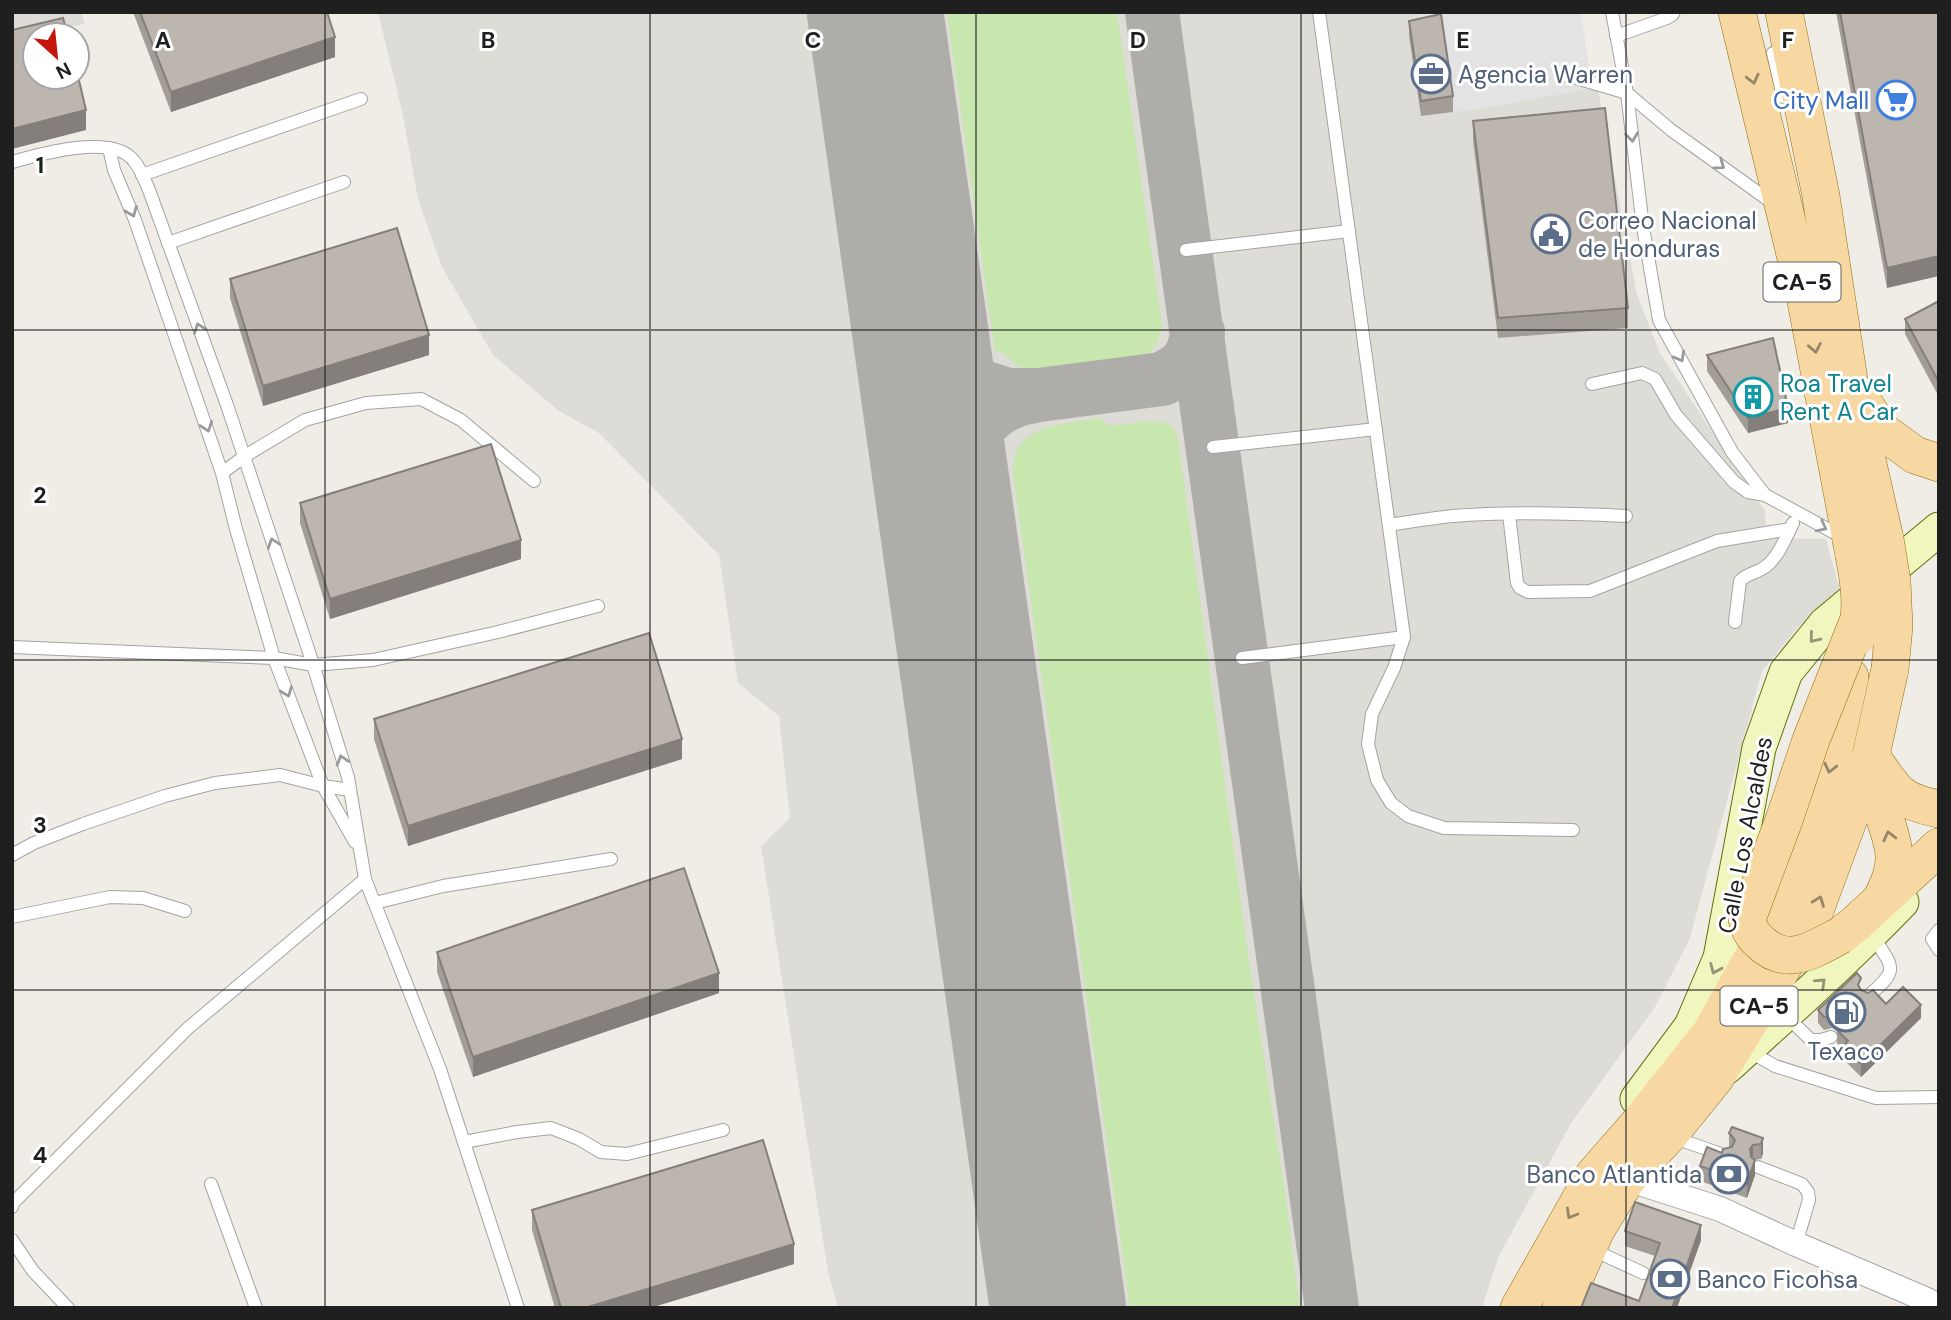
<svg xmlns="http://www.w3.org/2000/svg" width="1951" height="1320" viewBox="0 0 1951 1320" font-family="'DM Sans',sans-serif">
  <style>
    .airport { fill: #dedcd7 }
    .grass { fill: #c7e7ae }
    .parking { fill: #e3e3e3 }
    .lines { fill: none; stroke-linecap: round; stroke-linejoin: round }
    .taxiway { stroke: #aeadaa; stroke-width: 54 }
    .runway { stroke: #aeadaa; stroke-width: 136 }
    .lane-casing { stroke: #a3a3a3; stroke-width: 14 }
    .street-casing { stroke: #a3a3a3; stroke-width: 26 }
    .secondary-casing { stroke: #60720a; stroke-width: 35 }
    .primary-casing { stroke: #926c08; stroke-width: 38 }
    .lane { stroke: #fff; stroke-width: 12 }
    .street { stroke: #fff; stroke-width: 24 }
    .secondary { stroke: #f0f6bd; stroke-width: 33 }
    .primary { stroke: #f7d8a3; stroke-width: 37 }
    .primary-bridge-casing { stroke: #926c08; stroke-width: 38; stroke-linecap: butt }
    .primary-bridge { stroke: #f7d8a3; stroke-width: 37 }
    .wall { fill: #a29d96 }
    .shaded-wall { fill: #847f7a }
    .building { fill: #bcb6af; stroke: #847f7a; stroke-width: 2 }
    .oneway { stroke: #968568 }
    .oneway2 { stroke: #9a9a9a }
    .oneway3 { stroke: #929576 }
    .grid { fill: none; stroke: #1f1f1f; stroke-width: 2; stroke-opacity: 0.55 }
    .labels { text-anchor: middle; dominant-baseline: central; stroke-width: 6; stroke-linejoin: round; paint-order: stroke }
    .shield { fill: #fff; stroke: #626262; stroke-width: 2 }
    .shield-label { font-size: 23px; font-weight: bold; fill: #1f1f1f }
    .service-label { font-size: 24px; fill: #4e5e75; stroke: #fff; text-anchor: start }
    .shop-label { font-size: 24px; fill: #366cbe; stroke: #fff; text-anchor: end }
    .culture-label { font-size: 24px; fill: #0d838f; stroke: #fff; text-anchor: start }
    .street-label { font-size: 24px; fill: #1f1f1f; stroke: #fff }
    .grid-label { font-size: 23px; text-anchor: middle; font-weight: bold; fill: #1f1f1f; stroke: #fff; stroke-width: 6; stroke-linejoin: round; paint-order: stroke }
  </style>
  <rect width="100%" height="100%" fill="#efede6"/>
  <g class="airport">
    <path d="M12 12H81L85 24 12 37Z"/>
    <path d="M378 12H1419L1422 33 1472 110 1592 88 1598 89 1637 295 1660 353 1765 511 1766 538 1826 539 1841 594 1798 627 1762 671 1690 938 1655 1007 1571 1123 1498 1258 1482 1308H838L828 1272 761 846 790 818 779 716 738 683 719 555 599 433 559 411 493 355 442 267 418 199 403 116Z"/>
  </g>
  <g class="grass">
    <path d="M947 12H1117L1162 326C1160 344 1149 358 1130 362L1039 371 1017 366 1002 351 995 352Z"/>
    <path d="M1100 418 1108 426C1123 425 1157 418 1169 424 1175 427 1176 433 1178 438L1248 954 1284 1186 1300 1308H1130L1013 473C1011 424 1064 424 1100 418Z"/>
  </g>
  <path class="parking" d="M1419 12H1581L1592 88 1472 110 1453 112 1421 33Z"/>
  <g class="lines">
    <g class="taxiway">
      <path d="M1152 12 1332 1308"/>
      <path d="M919 325 939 361 961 380 1007 395H1039L1162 379C1189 365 1191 361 1198 332"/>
      <path d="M945 504C948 491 950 478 954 466 964 441 986 412 1012 402 1020 398 1030 397 1039 395"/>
    </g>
    <path class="runway" d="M875 12 1058 1308"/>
    <defs>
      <g id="lane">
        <path d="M1319 12 1404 637 1394 668 1372 714 1368 744 1377 780 1391 803 1408 816 1444 828 1573 830"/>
        <path d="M1612 12 1627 93 1643 227 1659 320 1732 452 1765 495 1846 539"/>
        <path d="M1616 36 1667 18 1672 15 1674 12"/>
        <path d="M1773 53 1783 97"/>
        <path d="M1566 75 1627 93 1671 130 1774 204"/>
        <path d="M109 148 114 170 135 220 222 473 236 529 274 658 323 786 355 842"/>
        <path d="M12 162C40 154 113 133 134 161 141 169 145 181 149 190L227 405 309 652 348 777 365 879 440 1069 518 1308"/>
        <path d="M142 175 361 99"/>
        <path d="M168 243 344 182"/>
        <path d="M1186 250 1349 231"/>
        <path d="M1592 384 1642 373 1655 379 1676 415 1734 482 1748 492 1765 495"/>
        <path d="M1213 447 1376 429"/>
        <path d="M222 473 245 456 305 420 366 403 421 399 461 420 534 481"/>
        <path d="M1509 514 1517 583 1520 588 1528 592 1590 591 1717 541 1790 529"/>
        <path d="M1389 525C1410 522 1431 518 1453 516 1510 511 1569 513 1626 516"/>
        <path d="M1735 622 1740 581C1747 573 1757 573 1765 567 1778 558 1786 537 1793 523"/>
        <path d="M12 647 274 658 313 665 373 660 498 632 598 606"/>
        <path d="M1242 658 1404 637"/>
        <path d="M12 855 34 843 83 824 165 796 215 783 280 775 323 786 350 790"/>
        <path d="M375 903 443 886 611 859"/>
        <path d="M12 917 110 897 143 898 185 911"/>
        <path d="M1939 930 1932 939 1939 950"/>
        <path d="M1867 997C1900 969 1894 969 1872 935"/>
        <path d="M1786 1016 1811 1040H1821L1831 1037"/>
        <path d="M1749 1051 1775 1066 1876 1098 1939 1097"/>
        <path d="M1672 1137 1721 1154"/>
        <path d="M464 1142 517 1132 551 1128 579 1139 601 1152 627 1154 723 1130"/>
        <path d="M1758 1167 1802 1184 1808 1192 1809 1200 1796 1244"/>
        <path d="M211 1184 256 1308"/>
        <path d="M12 1207 14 1202 187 1029 365 879"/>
        <path d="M12 1240 33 1271 68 1308"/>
        <path d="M1591 1249 1643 1273"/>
      </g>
      <path id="street" d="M1627 1179 1720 1209 1796 1244 1927 1300 1939 1307"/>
      <g id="secondary">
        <path d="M1727 1067C1787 1013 1846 960 1902 902"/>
        <path d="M1637 1099 1691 1026 1720 958 1759 748 1786 672 1825 624 1939 529"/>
      </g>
      <g id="primary">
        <path d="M1737 12 1805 296 1854 555"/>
        <path d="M1784 12 1821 196 1849 380 1885 539"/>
        <path d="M1859 396 1882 431 1915 455 1939 463"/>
        <path d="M1873 759C1896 792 1898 801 1939 809"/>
        <path d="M1866 769C1874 792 1895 836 1894 859 1894 874 1887 887 1881 900"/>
        <path d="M1841 935 1854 925 1939 847"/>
        <path d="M1519 1308 1594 1175 1635 1128 1710 1034 1781 907 1809 834 1829 773 1850 677"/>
        <path d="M1561 1308 1596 1230 1627 1179 1668 1136 1715 1078 1811 921 1855 802 1871 755 1890 669"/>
      </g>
    </defs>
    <use href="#lane" class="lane-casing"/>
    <use href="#street" class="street-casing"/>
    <use href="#secondary" class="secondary-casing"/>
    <use href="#primary" class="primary-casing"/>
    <use href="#lane" class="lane"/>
    <use href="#street" class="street"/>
    <use href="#secondary" class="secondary"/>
    <use href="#primary" class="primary"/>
    <defs>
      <g id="primary-bridge">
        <path d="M1885 539 1892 582 1894 626 1890 669"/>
        <path d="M1854 555C1860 586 1862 606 1857 637"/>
        <path d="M1841 935C1813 950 1787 968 1760 942 1752 935 1749 929 1747 919L1784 820 1811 740 1861 614"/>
      </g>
    </defs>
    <use href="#primary-bridge" class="primary-bridge-casing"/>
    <use href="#primary-bridge" class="primary-bridge"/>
  </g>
  <g class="wall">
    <path d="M133 12H327L335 57 171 112Z"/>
    <path d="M1836 12H1939L1887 288Z"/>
    <path d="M1409 21 1453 96V112L1421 116 1409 36Z"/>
    <path d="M1473 121 1628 308V328L1498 338 1473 141Z"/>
    <path d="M230 279 429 355 263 406 230 298Z"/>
    <path d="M1939 301V397L1905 334V319Z"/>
    <path d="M1707 355 1788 423 1748 433 1707 371Z"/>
    <path d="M300 503 521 559 330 619 300 523Z"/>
    <path d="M374 719 682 759 408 846 374 739Z"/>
    <path d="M437 952 719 993 473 1077 437 972Z"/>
    <path d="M1861 990 1886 1004 1921 1018 1861 1077 1843 1059V1049L1837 1043V1031L1832 1028 1824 1030 1818 1023V1010Z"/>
    <path d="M1729 1133 1763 1138V1153L1761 1159 1754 1160 1755 1175 1747 1198 1700 1181V1166L1729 1148Z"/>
    <path d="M532 1210 794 1264 650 1308H555L532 1230Z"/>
    <path d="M1625 1231 1701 1240 1677 1308H1581L1639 1301 1655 1256 1625 1246Z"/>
  </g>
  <g class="shaded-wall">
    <path d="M335 37V57L171 112V92Z"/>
    <path d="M86 110V130L12 149V129Z"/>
    <path d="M1939 256V276L1887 288V268Z"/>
    <path d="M429 335V355L263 406V386Z"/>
    <path d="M1788 408V423L1748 433V418Z"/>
    <path d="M521 540V559L330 619V599Z"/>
    <path d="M682 739V759L408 846V826Z"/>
    <path d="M719 973V993L473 1077V1057Z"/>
    <path d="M1921 1005V1018L1861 1077V1064Z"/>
    <path d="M1763 1138V1153L1761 1159V1144Z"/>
    <path d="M1753 1145V1160L1750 1165V1149Z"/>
    <path d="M1755 1160V1175L1747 1198V1182Z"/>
    <path d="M1701 1225V1240L1677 1308H1672Z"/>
    <path d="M794 1244V1264L650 1308H585Z"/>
  </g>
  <g class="building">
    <path d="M140 12H327L335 37 171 92Z"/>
    <path d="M1840 12H1939V256L1887 268Z"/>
    <path d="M1441 14 1453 96 1421 101 1409 21Z"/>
    <path d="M63 18 68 35H35V77H77V72L86 110 12 129V30Z"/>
    <path d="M1605 108 1628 308 1498 318 1473 121Z"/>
    <path d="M397 228 429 335 263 386 230 279Z"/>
    <path d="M1939 301V382L1905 319Z"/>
    <path d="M1773 338 1788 408 1748 418 1707 355Z"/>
    <path d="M491 444 521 540 330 599 300 503Z"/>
    <path d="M649 633 682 739 408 826 374 719Z"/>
    <path d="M684 868 719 973 473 1057 437 952Z"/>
    <path d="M1857 973 1861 978 1858 985 1861 990 1868 993 1873 990 1886 1004 1903 987 1921 1005 1861 1064 1843 1046 1848 1041 1837 1030 1840 1025 1837 1018 1832 1016 1824 1017 1818 1010Z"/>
    <path d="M1732 1127 1763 1138 1761 1144 1753 1145 1750 1149 1751 1157 1755 1160 1747 1182 1700 1166 1707 1147 1722 1153 1723 1149 1732 1147 1735 1140 1729 1133Z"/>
    <path d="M763 1140 794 1244 585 1308H561L532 1210Z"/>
    <path d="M1635 1202 1701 1225 1672 1308H1581L1591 1283 1639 1301 1660 1243 1625 1231Z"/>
  </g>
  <defs><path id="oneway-chevron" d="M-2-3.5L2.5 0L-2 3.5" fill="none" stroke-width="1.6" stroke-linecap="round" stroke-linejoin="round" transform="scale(1.75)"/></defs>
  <g class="oneway">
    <use href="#oneway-chevron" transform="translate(1753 79) rotate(76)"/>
    <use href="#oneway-chevron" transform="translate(1815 348) rotate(79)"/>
    <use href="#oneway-chevron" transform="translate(1830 768) rotate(104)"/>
    <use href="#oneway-chevron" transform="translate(1889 836) rotate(-104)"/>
    <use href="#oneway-chevron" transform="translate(1819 901) rotate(-69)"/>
    <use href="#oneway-chevron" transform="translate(1571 1214) rotate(120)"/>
  </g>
  <g class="oneway2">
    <use href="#oneway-chevron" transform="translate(1632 137) rotate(83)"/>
    <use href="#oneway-chevron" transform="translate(1720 165) rotate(36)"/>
    <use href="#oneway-chevron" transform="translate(132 212) rotate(68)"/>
    <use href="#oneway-chevron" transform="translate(199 328) rotate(-110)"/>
    <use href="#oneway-chevron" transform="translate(1680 357) rotate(61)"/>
    <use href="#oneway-chevron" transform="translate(207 427) rotate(71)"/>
    <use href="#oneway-chevron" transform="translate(1822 527) rotate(27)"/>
    <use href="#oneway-chevron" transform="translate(273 543) rotate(-108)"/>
    <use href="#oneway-chevron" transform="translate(287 692) rotate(69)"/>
    <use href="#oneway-chevron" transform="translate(342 760) rotate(-107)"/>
  </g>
  <g class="oneway3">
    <use href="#oneway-chevron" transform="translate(1814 638) rotate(129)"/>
    <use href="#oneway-chevron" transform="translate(1715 969) rotate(113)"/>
    <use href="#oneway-chevron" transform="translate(1821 983) rotate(-43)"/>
  </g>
  <path class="grid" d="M325 12V1308M650 12V1308M976 12V1308M1301 12V1308M1626 12V1308M12 330H1939M12 660H1939M12 990H1939"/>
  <defs>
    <symbol id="office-ring" viewBox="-11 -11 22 22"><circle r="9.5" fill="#fff" stroke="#5c6f8a" stroke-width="1.5"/><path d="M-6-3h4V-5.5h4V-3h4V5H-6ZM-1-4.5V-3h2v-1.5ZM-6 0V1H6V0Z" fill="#5c6f8a"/></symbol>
    <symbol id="supermarket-ring" viewBox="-11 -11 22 22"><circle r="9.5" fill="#fff" stroke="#3f7fe0" stroke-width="1.5"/><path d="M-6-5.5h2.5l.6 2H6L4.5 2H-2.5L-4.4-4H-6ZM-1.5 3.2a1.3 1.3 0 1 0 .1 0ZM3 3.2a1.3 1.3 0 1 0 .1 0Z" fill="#3f7fe0"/></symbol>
    <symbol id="civic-ring" viewBox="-11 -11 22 22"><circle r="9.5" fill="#fff" stroke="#5c6f8a" stroke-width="1.5"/><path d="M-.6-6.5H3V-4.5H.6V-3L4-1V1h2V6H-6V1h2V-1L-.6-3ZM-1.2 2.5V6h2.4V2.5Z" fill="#5c6f8a"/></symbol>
    <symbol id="building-ring" viewBox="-11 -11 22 22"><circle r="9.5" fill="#fff" stroke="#0f9aa8" stroke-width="1.5"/><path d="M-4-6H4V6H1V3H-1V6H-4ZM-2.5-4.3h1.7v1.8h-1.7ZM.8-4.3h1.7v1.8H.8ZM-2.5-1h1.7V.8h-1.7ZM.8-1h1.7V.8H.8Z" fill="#0f9aa8"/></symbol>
    <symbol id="fuel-ring" viewBox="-11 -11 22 22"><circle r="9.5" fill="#fff" stroke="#5c6f8a" stroke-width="1.5"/><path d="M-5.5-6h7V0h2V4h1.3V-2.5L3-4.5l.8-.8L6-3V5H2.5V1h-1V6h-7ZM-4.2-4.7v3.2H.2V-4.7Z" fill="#5c6f8a"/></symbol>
    <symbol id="bank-ring" viewBox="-11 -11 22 22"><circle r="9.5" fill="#fff" stroke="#5c6f8a" stroke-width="1.5"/><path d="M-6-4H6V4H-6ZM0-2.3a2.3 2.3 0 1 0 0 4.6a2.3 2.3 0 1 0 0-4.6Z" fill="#5c6f8a"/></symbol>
  </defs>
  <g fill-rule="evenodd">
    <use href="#office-ring" x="1409" y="52" width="44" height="44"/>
    <use href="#supermarket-ring" x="1874" y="78" width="44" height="44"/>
    <use href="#civic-ring" x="1529" y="212" width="44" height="44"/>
    <use href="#building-ring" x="1731" y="375" width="44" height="44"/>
    <use href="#fuel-ring" x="1824" y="990" width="44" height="44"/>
    <use href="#bank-ring" x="1707" y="1152" width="44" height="44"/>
    <use href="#bank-ring" x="1648" y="1257" width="44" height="44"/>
  </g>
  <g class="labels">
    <g class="shield">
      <rect x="1763.5" y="262.5" width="77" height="39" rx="5"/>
      <rect x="1720.5" y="986.5" width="77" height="39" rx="5"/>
    </g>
    <g class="shield-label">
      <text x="1802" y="282">CA-5</text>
      <text x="1759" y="1006">CA-5</text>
    </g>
    <g class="service-label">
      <text x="1458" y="74">Agencia Warren</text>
      <text x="1578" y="220">Correo Nacional<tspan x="1578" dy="28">de Honduras</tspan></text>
      <text x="1846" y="1051" text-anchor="middle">Texaco</text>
      <text x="1702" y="1174" text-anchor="end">Banco Atlantida</text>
      <text x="1697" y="1279">Banco Ficohsa</text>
    </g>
    <g class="shop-label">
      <text x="1869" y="100">City Mall</text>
    </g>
    <g class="culture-label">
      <text x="1780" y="383">Roa Travel<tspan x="1780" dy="28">Rent A Car</tspan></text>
    </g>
    <g class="street-label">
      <text transform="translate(1745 835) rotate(-79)">Calle Los Alcaldes</text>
    </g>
  </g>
  <g class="grid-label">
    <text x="163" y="48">A</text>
    <text x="488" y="48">B</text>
    <text x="813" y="48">C</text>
    <text x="1138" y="48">D</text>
    <text x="1463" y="48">E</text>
    <text x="1788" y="48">F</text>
    <text x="40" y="173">1</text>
    <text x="40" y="503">2</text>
    <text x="40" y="833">3</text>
    <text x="40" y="1163">4</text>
  </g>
  <rect width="1951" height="1320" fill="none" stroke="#1f1f1f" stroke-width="28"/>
  <g transform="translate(56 56) rotate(153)"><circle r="33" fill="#ffffff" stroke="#a5a5a5" stroke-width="2"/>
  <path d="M0-5L12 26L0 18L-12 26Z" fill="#c4150a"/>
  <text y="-10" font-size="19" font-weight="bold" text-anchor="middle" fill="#1f1f1f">N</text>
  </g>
</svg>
